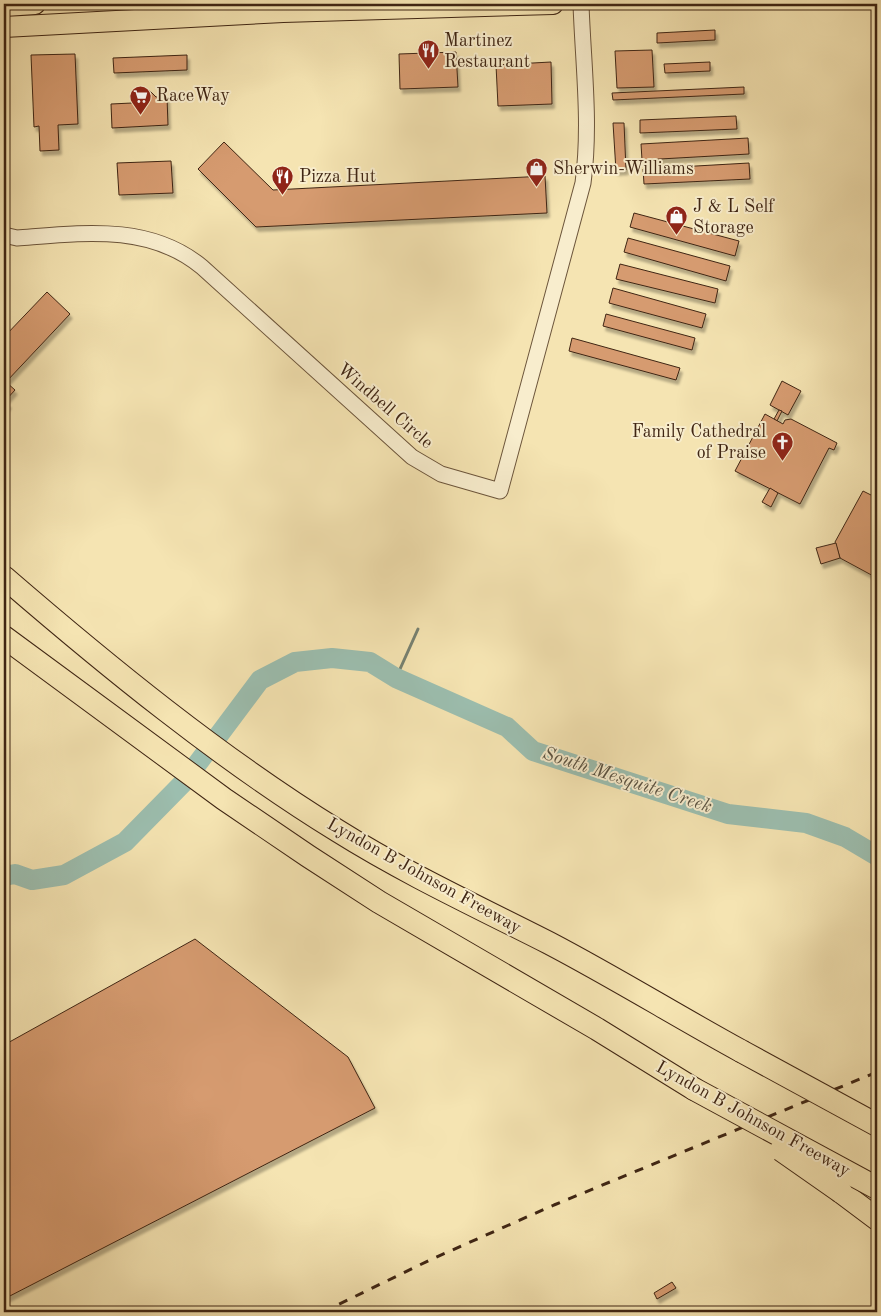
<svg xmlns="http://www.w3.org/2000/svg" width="881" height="1316" viewBox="0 0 881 1316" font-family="'Old Standard TT',serif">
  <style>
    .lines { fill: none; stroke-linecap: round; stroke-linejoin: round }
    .stream { stroke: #778171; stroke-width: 3 }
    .river { stroke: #9cbeaf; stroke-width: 20 }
    .building { fill: #d69b70; stroke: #3f2513; filter: url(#shadow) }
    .minor-casing { stroke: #6c553b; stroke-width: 17 }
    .major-casing { stroke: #3f2513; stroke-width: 22 }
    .highway-casing { stroke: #3f2513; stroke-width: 24 }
    .minor { stroke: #f8edcd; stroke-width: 15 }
    .major { stroke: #f5e4b2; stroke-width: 20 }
    .highway { stroke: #f5e4b2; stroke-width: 22 }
    .rail { stroke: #3f2513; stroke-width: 3; stroke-dasharray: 9 9; stroke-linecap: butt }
    .highway-bridge-casing { stroke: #3f2513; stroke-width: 24; stroke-linecap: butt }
    .highway-bridge { stroke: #f5e4b2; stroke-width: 22 }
    .labels { text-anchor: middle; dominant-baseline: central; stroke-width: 4; stroke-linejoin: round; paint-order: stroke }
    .poi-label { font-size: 18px; fill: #3f2513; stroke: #f8edcd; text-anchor: start }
    .street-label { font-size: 18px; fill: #3f2513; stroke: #f8edcd }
    .water-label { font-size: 19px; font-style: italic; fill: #5b5342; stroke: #f8edcd }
  </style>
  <defs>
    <filter id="shadow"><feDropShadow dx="2.5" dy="4.5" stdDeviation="1" flood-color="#0004"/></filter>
  </defs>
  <rect width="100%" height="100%" fill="#f5e4b2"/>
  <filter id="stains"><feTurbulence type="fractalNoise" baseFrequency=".004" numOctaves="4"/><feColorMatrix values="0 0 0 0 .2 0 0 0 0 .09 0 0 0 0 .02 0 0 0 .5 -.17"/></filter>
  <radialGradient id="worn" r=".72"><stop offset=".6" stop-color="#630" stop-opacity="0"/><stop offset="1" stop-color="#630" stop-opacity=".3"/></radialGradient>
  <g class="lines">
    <path class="stream" d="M396 678 418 629"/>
    <path class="river" d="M4 876 15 874 32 880 64 875 125 842 183 783 260 680 295 662 332 658 370 662 396 678 507 727 533 751 728 814 806 823 845 837 877 856"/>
  </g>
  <g class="building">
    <path d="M715 30V40L657 43V33Z"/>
    <path d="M652 50 654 87 617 88 615 51Z"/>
    <path d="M456 52 458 87 400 89 399 54Z"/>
    <path d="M75 54 78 124 58 125 59 150 40 151 39 126 34 127 31 55Z"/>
    <path d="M187 55V70L114 73 113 58Z"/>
    <path d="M551 62 552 104 498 106 496 65Z"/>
    <path d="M710 62V71L665 73 664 64Z"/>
    <path d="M744 87V94L613 100 612 93Z"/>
    <path d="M149 90 156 97H167L168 125 112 128 111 104 132 103 138 97V91Z"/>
    <path d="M736 116 737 129 640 133V120Z"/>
    <path d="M613 123H624L626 170 616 171Z"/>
    <path d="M748 138 749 154 642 160 641 144Z"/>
    <path d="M224 142 273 190 545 176 547 213 256 227 198 169Z"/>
    <path d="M171 161 173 193 119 195 117 163Z"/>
    <path d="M749 163 750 179 644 184 643 169Z"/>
    <path d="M634 213 739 241 735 256 630 227Z"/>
    <path d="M628 238 730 266 726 281 624 252Z"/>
    <path d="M620 264 718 289 715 303 616 279Z"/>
    <path d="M613 288 706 314 702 328 609 303Z"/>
    <path d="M47 292 70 314 6 382 15 390 5 401 9 404 4 410V337Z"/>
    <path d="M606 314 695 338 692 350 603 326Z"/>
    <path d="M572 338 680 368 676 380 569 351Z"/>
    <path d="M782 381 801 391 788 415 770 405Z"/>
    <path d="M779 410 782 411 777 421 774 419Z"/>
    <path d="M765 414 783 424 785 420 791 419 837 443 834 450 829 448 800 504 735 471Z"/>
    <path d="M770 488 778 493 771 507 762 502Z"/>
    <path d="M863 491 873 496 875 507 877 506V578L840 558 835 542Z"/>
    <path d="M836 543 840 558 821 564 816 548Z"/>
    <path d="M195 939 348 1057 375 1108 4 1299V1045Z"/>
    <path d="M672 1282 676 1288 657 1299 654 1293Z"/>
  </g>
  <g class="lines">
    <defs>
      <path id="minor" d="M4 235 17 238C81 233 149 223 202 267L412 457 441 474 500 491 583 183C591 124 583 63 581 4"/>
      <g id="major">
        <path d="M4 6 35 4"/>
        <path d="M4 27 283 12 553 4"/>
      </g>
      <g id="highway">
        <path d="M4 577C107 666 221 759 338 831 405 873 478 907 549 943 614 977 677 1016 741 1051"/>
        <path d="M4 637 224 799 308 856 379 902 597 1029 694 1089"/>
        <path d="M841 1192 877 1219"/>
      </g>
    </defs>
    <use href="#minor" class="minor-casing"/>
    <use href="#major" class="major-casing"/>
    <use href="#highway" class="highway-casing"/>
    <use href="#minor" class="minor"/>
    <use href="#major" class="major"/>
    <use href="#highway" class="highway"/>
    <path class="rail" d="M323 1312 432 1259 554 1205 877 1072"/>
    <defs>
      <g id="highway-bridge">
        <path d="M741 1051 877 1125"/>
        <path d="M694 1089 877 1188"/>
        <path d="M781 1150 841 1192"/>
      </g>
    </defs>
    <use href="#highway-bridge" class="highway-bridge-casing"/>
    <use href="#highway-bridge" class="highway-bridge"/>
  </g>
  <defs>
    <symbol id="restaurant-pin" viewBox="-11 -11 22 30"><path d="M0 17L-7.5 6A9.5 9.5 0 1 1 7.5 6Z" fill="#8f2418" stroke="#f8edcd"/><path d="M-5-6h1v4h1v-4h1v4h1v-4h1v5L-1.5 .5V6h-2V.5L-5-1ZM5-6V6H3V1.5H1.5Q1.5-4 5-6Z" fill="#fff"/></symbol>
    <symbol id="supermarket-pin" viewBox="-11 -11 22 30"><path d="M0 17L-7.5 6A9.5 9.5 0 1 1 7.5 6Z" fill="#8f2418" stroke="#f8edcd"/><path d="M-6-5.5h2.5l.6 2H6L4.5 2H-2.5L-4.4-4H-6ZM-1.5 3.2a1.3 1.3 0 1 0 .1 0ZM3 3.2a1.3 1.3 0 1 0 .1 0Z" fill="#fff"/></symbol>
    <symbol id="shop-pin" viewBox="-11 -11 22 30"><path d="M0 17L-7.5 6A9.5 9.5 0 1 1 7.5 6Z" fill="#8f2418" stroke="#f8edcd"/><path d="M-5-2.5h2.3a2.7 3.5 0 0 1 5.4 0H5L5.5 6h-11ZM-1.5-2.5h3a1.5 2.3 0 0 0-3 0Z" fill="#fff"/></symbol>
    <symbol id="church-pin" viewBox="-11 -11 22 30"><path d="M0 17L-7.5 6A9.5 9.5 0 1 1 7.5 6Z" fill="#8f2418" stroke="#f8edcd"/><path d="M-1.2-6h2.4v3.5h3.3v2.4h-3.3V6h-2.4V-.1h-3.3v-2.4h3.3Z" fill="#fff"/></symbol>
  </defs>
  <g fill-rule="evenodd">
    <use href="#restaurant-pin" x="416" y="38" width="25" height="34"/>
    <use href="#supermarket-pin" x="128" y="84" width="25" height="34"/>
    <use href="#shop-pin" x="524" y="156" width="25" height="34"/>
    <use href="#restaurant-pin" x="270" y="164" width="25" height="34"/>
    <use href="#shop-pin" x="664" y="204" width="25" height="34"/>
    <use href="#church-pin" x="770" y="430" width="25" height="34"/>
  </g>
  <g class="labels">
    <g class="poi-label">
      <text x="444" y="41">Martinez<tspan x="444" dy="21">Restaurant</tspan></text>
      <text x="156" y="96">RaceWay</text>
      <text x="553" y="169">Sherwin-Williams</text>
      <text x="299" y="177">Pizza Hut</text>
      <text x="693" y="207">J &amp; L Self<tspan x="693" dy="21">Storage</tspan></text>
      <text x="766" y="432" text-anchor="end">Family Cathedral<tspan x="766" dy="21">of Praise</tspan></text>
    </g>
    <g class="street-label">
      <text transform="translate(385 406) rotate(41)">Windbell Circle</text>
      <text transform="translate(424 876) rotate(29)">Lyndon B Johnson Freeway</text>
      <text transform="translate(753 1119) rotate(29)">Lyndon B Johnson Freeway</text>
    </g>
    <g class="water-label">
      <text transform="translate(627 781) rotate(18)">South Mesquite Creek</text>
    </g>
  </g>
  <rect width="881" height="1316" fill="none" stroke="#f5e4b2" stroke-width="20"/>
  <rect x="5" y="5" width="871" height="1306" fill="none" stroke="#3f2513" stroke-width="2.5"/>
  <rect x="10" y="10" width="861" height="1296" fill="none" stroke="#3f2513"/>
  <rect width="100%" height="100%" filter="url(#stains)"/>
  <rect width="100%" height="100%" fill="url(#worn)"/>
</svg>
